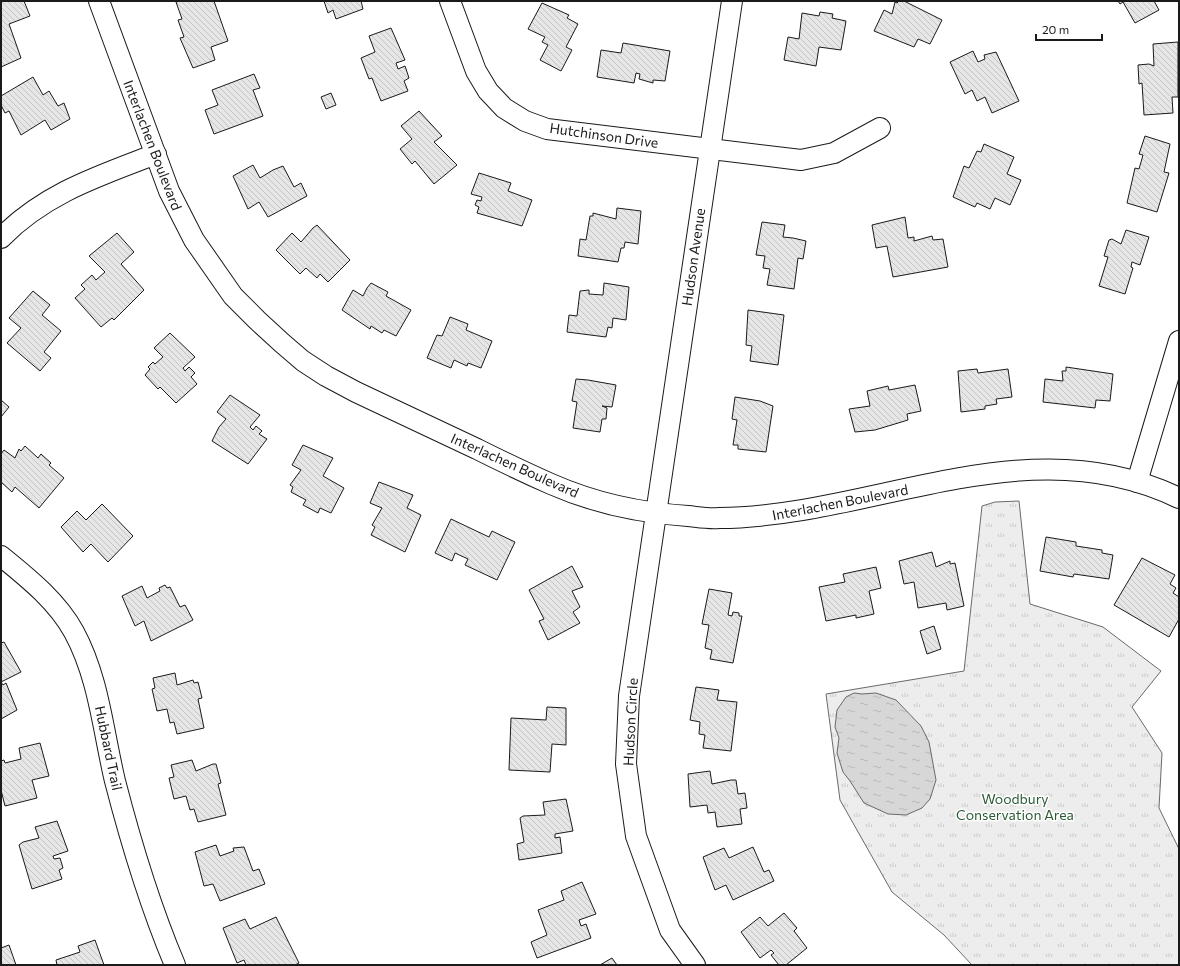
<svg xmlns="http://www.w3.org/2000/svg" width="1180" height="966" viewBox="0 0 1180 966" font-family="Commissioner,sans-serif">
  <style>
    .park { fill: url(#park-tufts); stroke: #6a6a6a }
    .water { fill: url(#water-ripples); stroke: #6a6a6a }
    .building { fill: url(#building-back-hatch); stroke: #1a1a1a }
    .lines { fill: none; stroke-linecap: round; stroke-linejoin: round }
    .minor-casing { stroke: #1a1a1a; stroke-width: 22 }
    .minor { stroke: #fff; stroke-width: 20 }
    .labels { text-anchor: middle; dominant-baseline: central; stroke-width: 3; stroke-linejoin: round; paint-order: stroke }
    .street-label { font-size: 14px; fill: #1a1a1a; stroke: #fff }
    .park-label { font-size: 14px; fill: #2b5a34; stroke: #fff }
  </style>
  <defs>
    <pattern id="park-tufts" width="24" height="20" patternUnits="userSpaceOnUse"><rect width="24" height="20" fill="#ededed"/><path d="M3 7l-1-3M5 7V3M7 7l1-3M15 17l-1-3M17 17v-4M19 17l1-3" fill="none" stroke="#cbcbcb"/></pattern>
    <pattern id="water-ripples" width="26" height="14" patternUnits="userSpaceOnUse"><rect width="26" height="14" fill="#d7d7d7"/><path d="M2 4q2-2 4 0t4 0M15 11q2-2 4 0t4 0" fill="none" stroke="#b8b8b8"/></pattern>
    <pattern id="building-back-hatch" width="6" height="6" patternUnits="userSpaceOnUse"><rect width="6" height="6" fill="#e6e6e6"/><path d="M-1 5l2 2M0 0l6 6M5-1l2 2" fill="none" stroke="#c5c5c5"/></pattern>
  </defs>
  <rect width="100%" height="100%" fill="#fff"/>
  <path class="park" d="M1019 501 1030 604 1103 627 1161 671 1132 707 1162 753 1159 808 1179 849V965H972L944 935 892 892 840 800 826 694 964 671 982 506 995 502Z"/>
  <path class="water" d="M854 693 862 694 876 693 896 700 921 726 929 742 936 780 930 799 922 808 906 815 888 814 864 803 850 781 843 772 837 753 839 738 835 727 837 710 846 697Z"/>
  <g class="building">
    <path d="M1 1H24L30 16 9 24 21 58 1 67Z"/>
    <path d="M180 1H214L228 41 211 47 215 60 193 68 180 38 184 37 178 20 182 19 176 2Z"/>
    <path d="M324 1H361L363 9 336 19 333 10 328 13Z"/>
    <path d="M899 1H904L942 20 930 44 918 39 914 47 874 31 884 10 892 14 895 2 897 3Z"/>
    <path d="M1118 1H1154L1159 10 1135 23 1123 2 1120 4Z"/>
    <path d="M542 3 569 15 567 18 578 24 566 47 572 50 561 71 540 60 548 45 542 42 545 37 528 29Z"/>
    <path d="M820 12 833 14 832 18 846 21 841 50 819 47 816 66 784 60 788 37 799 39 802 13 819 16Z"/>
    <path d="M391 28 405 60 396 63 398 69 405 66 409 78 404 81 408 91 381 101 372 78 369 79 361 58 375 52 369 36Z"/>
    <path d="M1178 42V97H1172L1173 113 1144 115 1142 83 1139 84 1138 65 1149 64 1154 66 1153 44Z"/>
    <path d="M623 43 670 51 665 81 653 80V83L639 79 640 74 636 73 634 83 597 77 601 50 621 53Z"/>
    <path d="M973 51 978 62 985 59 984 55 996 52 1019 101 992 113 985 97 977 101 972 90 965 94 950 62Z"/>
    <path d="M254 74 260 88 253 90 263 116 214 134 205 110 218 105 212 90Z"/>
    <path d="M33 77 43 95 49 91 58 106 64 103 70 119 51 130 45 120 21 135 9 111 5 113 1 105V96Z"/>
    <path d="M331 93 336 105 326 109 321 97Z"/>
    <path d="M419 111 442 136 434 142 457 165 434 184 415 161 412 164 400 149 412 139 401 126Z"/>
    <path d="M1145 136 1170 144 1164 172 1169 173 1157 212 1127 203 1135 168 1139 169 1143 155 1139 154Z"/>
    <path d="M984 144 1014 157 1007 174 1021 180 1010 205 995 198 990 209 977 203 975 207 953 197 964 166 969 168 977 151 981 152Z"/>
    <path d="M253 165 260 178 273 170 283 166 294 187 301 183 307 196 268 217 259 202 248 209 233 176Z"/>
    <path d="M479 173 511 183 508 191 532 200 522 226 477 213 479 207 475 205 477 200 481 201 482 197 471 194Z"/>
    <path d="M617 208 641 211 638 244 625 242 624 248H621L618 262 578 256 580 239 586 240 590 216H593V213L616 219Z"/>
    <path d="M905 217 908 238 914 237V241L932 236 933 240 943 239 948 267 893 277 887 246 876 248 872 225Z"/>
    <path d="M762 222 785 225 783 237 793 238 806 241 803 259 798 258 794 289 767 285 770 269 763 268 765 256 756 255Z"/>
    <path d="M317 225 350 260 328 282 320 274 317 278 306 268 300 274 276 250 292 233 301 242 313 228Z"/>
    <path d="M1126 230 1149 237 1140 265 1132 262 1131 267 1133 268 1125 294 1099 286 1108 257 1104 256 1109 240 1112 239 1121 244Z"/>
    <path d="M117 233 134 252 121 264 144 290 114 320 112 318 101 327 75 298 85 289 81 285 92 275 96 280 105 272 89 256Z"/>
    <path d="M371 283 388 292 386 296 411 310 396 336 384 330 382 333 371 326 370 329 342 310 353 290 363 296 367 288Z"/>
    <path d="M604 283 629 287 626 320 613 318 612 328 608 327 606 337 567 332 569 315 577 316 580 291 589 290V294L603 295Z"/>
    <path d="M33 291 50 305 42 315 61 331 44 352 51 358 40 371 7 343 21 328 9 318Z"/>
    <path d="M748 310 784 315 778 365 750 361 752 346 746 345Z"/>
    <path d="M450 317 468 324 466 330 492 341 481 368 468 363 467 366 454 360 451 368 427 358 437 335 442 336Z"/>
    <path d="M170 333 195 357 183 368 185 371 189 367 195 373 191 377 197 384 176 403 160 387 158 389 145 375 150 369 148 367 153 362 155 364 163 357 154 348Z"/>
    <path d="M1066 367 1113 374 1110 401 1096 400 1095 408 1043 402 1045 379 1063 381 1062 371H1066Z"/>
    <path d="M977 369 978 373 1008 369 1012 397 996 399 997 404 985 406V409L961 412 958 371Z"/>
    <path d="M576 379 588 380 616 385 612 407 602 406 607 408 606 419H602L600 432 573 428 577 402 572 401Z"/>
    <path d="M915 385 921 411 907 414 908 420 875 430 855 432 849 409 870 406 867 391 888 386 889 390Z"/>
    <path d="M230 395 260 415 250 427 253 430 256 426 262 431 259 434 267 439 248 464 212 441 219 427 226 419 217 412Z"/>
    <path d="M735 397 760 401 773 406 766 452 738 449V445H733L737 420 732 419Z"/>
    <path d="M1 400 9 407 1 417Z"/>
    <path d="M303 445 333 458 323 476 344 488 331 513 320 508 318 513 303 505 306 500 291 492 293 487 290 485 301 470 292 465Z"/>
    <path d="M25 446 38 458 41 454 51 463 49 465 64 478 39 508 15 487 12 492 1 482V454L4 450 15 458 19 449 21 451Z"/>
    <path d="M379 482 413 495 407 508 421 515 405 552 371 535 375 527 372 525 382 508 370 503Z"/>
    <path d="M102 504 133 536 108 562 91 544 83 552 61 527 77 511 86 520Z"/>
    <path d="M451 519 489 537 492 531 515 542 497 580 465 565 468 559 455 553 452 561 435 553Z"/>
    <path d="M1046 537 1076 542V546L1102 550V553L1113 555 1109 579 1074 574 1073 577 1040 571Z"/>
    <path d="M932 552 936 567 950 561V564L955 563 964 606 947 610 946 603 918 608 914 582 904 584 899 561Z"/>
    <path d="M1142 558 1175 575 1170 584 1176 588 1173 593 1179 597V619L1169 637 1114 605Z"/>
    <path d="M572 566 583 587 572 591 580 607 573 612 580 623 548 640 539 621 544 619 529 590Z"/>
    <path d="M876 567 881 588 869 591 874 614 856 618V615L826 621 819 587 845 582 843 574Z"/>
    <path d="M165 585 167 588 170 587 180 607 185 605 193 620 151 641 144 621 135 626 122 596 142 586 147 598 160 591 159 588Z"/>
    <path d="M709 589 732 593 728 615 732 616 733 612 739 613V616H742L733 663 710 659 712 650 705 648 709 625 702 624Z"/>
    <path d="M934 626 941 649 927 654 920 631Z"/>
    <path d="M4 642 21 672 1 682 3 685 6 683 17 710 1 719V643Z"/>
    <path d="M175 673 177 685 193 680 194 683 198 682 202 698 198 699 204 728 177 734 174 722 170 723 167 709 157 711 152 689 155 688 153 678Z"/>
    <path d="M696 687 719 690 717 700 737 702 731 751 703 748 705 735 699 734 700 722 690 720Z"/>
    <path d="M547 707 566 708V745L552 744 550 772 509 770 511 718 546 720Z"/>
    <path d="M40 743 49 776 32 780 37 798 5 806 1 790V761L4 760 5 763 21 759 19 748Z"/>
    <path d="M192 760 196 771 213 764H216L221 783 218 784 226 815 198 822 194 809 190 810 186 796 174 799 169 778 174 777 171 765Z"/>
    <path d="M710 771 712 784 731 780H736L738 794 745 793 747 808 740 809 742 824 717 827 715 812 708 813 707 805 690 807 688 774Z"/>
    <path d="M566 799 573 831 555 834V838L560 837 562 853 519 860 517 844 524 842 520 818 523 816 545 815 543 802Z"/>
    <path d="M57 821 68 851 53 856 54 859 60 858 63 868 59 870 62 879 32 889 19 845 23 842 39 838 35 827Z"/>
    <path d="M216 845 220 856 234 851 233 848 244 847 253 871 259 869 265 884 220 901 213 884 204 886 195 852Z"/>
    <path d="M753 847 764 872 769 870 774 881 733 900 726 885 715 890 703 857 724 848 729 858Z"/>
    <path d="M582 882 596 914 579 920 581 926 586 924 591 938 537 958 531 942 547 935 538 910 564 900 561 891Z"/>
    <path d="M784 913 797 928 794 931 807 948 786 965H779L771 955 774 953 771 950 760 958 741 932 760 917 768 926Z"/>
    <path d="M276 917 299 963 295 965H246L244 960 237 963 223 928 245 919 250 929Z"/>
    <path d="M95 940 104 965H57L56 960 80 952 78 946Z"/>
    <path d="M9 945 16 965H1V948Z"/>
    <path d="M612 958 617 965H600Z"/>
  </g>
  <g class="lines">
    <defs>
      <g id="minor">
        <path d="M99 1 169 191 194 240 233 296 257 320 282 343 303 361 326 376 356 392C396 411 437 430 477 449 501 461 526 473 551 484 594 503 641 513 688 516 698 517 709 519 719 518 874 517 1027 424 1179 498"/>
        <path d="M450 1 476 71 488 91 504 108 525 121 547 129 801 160 834 153 880 128"/>
        <path d="M1 238C45 193 99 176 156 154"/>
        <path d="M1137 482 1179 341"/>
        <path d="M1 556C28 578 57 601 74 632 99 678 103 731 115 781 131 843 150 906 175 965"/>
        <path d="M695 965 670 930 636 836 626 764 629 696 732 1"/>
      </g>
    </defs>
    <use href="#minor" class="minor-casing"/>
    <use href="#minor" class="minor"/>
  </g>
  <g class="labels">
    <g class="street-label">
      <text transform="translate(604 135) rotate(8)">Hutchinson Drive</text>
      <text transform="translate(153 145) rotate(69)">Interlachen Boulevard</text>
      <text transform="translate(693 257) rotate(-82)">Hudson Avenue</text>
      <text transform="translate(515 465) rotate(24)">Interlachen Boulevard</text>
      <text transform="translate(840 502) rotate(-11)">Interlachen Boulevard</text>
      <text transform="translate(630 722) rotate(-87)">Hudson Circle</text>
      <text transform="translate(109 748) rotate(78)">Hubbard Trail</text>
    </g>
    <g class="park-label">
      <text x="1015" y="798">Woodbury<tspan x="1015" dy="16">Conservation Area</tspan></text>
    </g>
  </g>
  <rect width="1180" height="966" fill="none" stroke="#1a1a1a" stroke-width="4"/>
  <path d="M1036 34v6h66v-6" fill="none" stroke="#1a1a1a" stroke-width="2"/>
  <text x="1042" y="34" font-size="12" fill="#1a1a1a" stroke="#ffffff" stroke-width="3" paint-order="stroke">20 m</text>
</svg>
